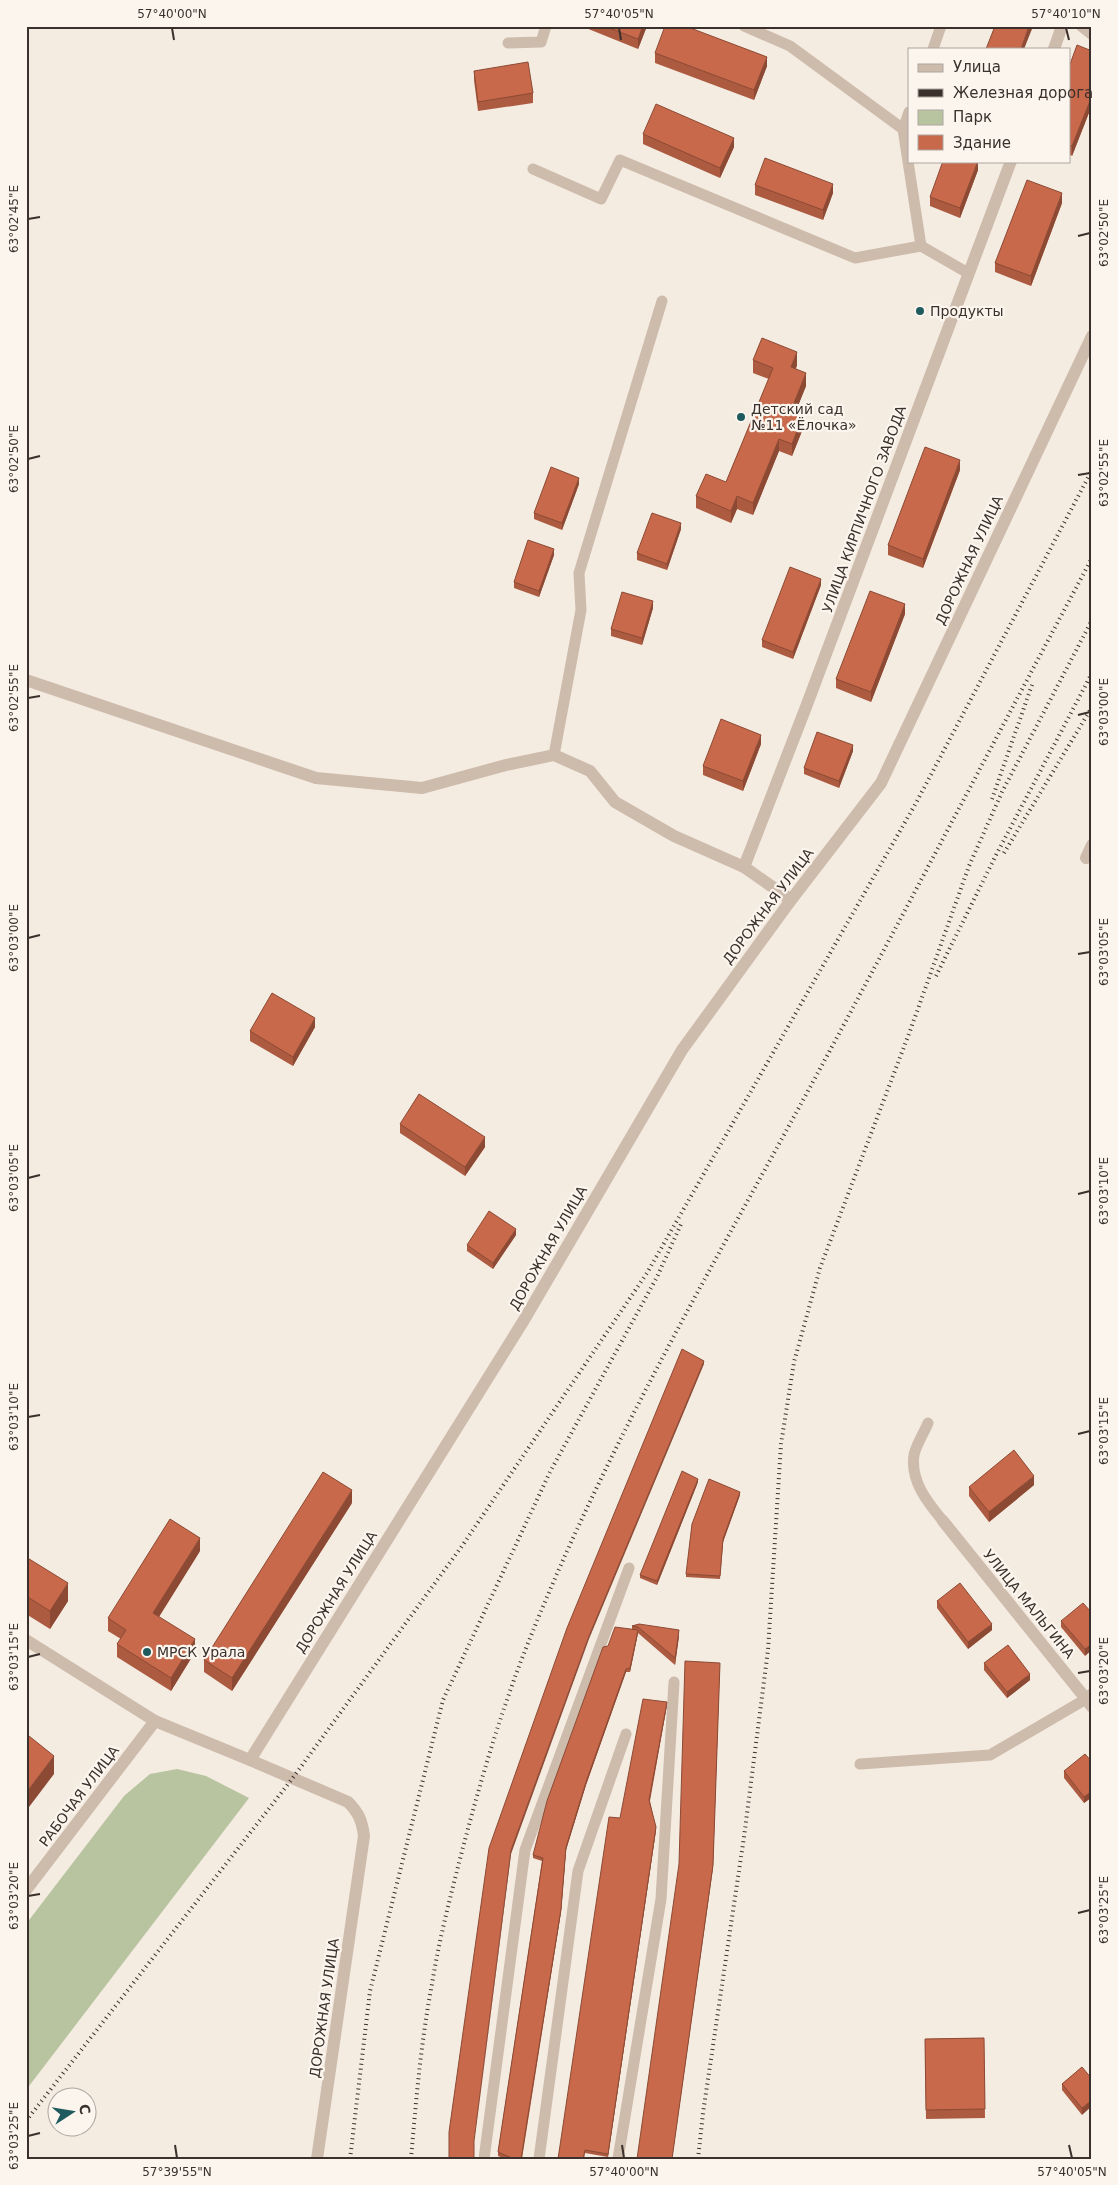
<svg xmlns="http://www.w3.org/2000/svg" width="1118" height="2185" viewBox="0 0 1118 2185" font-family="'DejaVu Sans',sans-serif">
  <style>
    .green { fill: #b8c4a0 }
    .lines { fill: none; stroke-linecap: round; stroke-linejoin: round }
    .service { stroke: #cdbbac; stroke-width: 11 }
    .minor { stroke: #cdbbac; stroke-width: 12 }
    .tertiary { stroke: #cdbbac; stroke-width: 12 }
    .rail { stroke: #3b302b; stroke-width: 4; stroke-dasharray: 1 4; stroke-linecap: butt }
    .wall { fill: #ac5a40 }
    .shaded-wall { fill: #8c4a34 }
    .building { fill: #c8694b; stroke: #8c4a34 }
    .ticks { fill: none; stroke: #3b302b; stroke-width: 2 }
    .poi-dot { fill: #1f5a5e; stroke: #fbf5ee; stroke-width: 2 }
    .labels { text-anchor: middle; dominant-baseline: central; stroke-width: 4.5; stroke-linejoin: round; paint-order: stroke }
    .poi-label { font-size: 14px; fill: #3b302b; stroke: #fbf5ee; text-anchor: start }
    .street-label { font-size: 14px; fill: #3b302b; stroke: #fbf5ee }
    .neatline { fill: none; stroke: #3b302b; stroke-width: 2 }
    .ticks-label { font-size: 12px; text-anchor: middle; fill: #3b302b }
  </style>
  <rect width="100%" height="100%" fill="#f4ebe1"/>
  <path class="green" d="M177 1769 206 1776 249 1798 26 2090V1924L124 1796 150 1774Z"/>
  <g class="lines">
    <g class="service">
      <path d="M744 26 790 46 903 129 921 246 968 273"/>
      <path d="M508 43 541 42 546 26"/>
      <path d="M933 49 941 26"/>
      <path d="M903 129 909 112"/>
      <path d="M533 169 601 199 620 160 855 258 921 246"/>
      <path d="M554 755 581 610 579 573 662 301"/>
      <path d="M928 1423C924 1433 916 1445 914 1455 910 1481 928 1503 943 1521"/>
      <path d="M860 1764 990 1755 1086 1699"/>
      <path d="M484 2159 525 1850 629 1568"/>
      <path d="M539 2159 578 1871 626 1734"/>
      <path d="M618 2159 661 1899 674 1682"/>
    </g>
    <g class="minor">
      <path d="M1082 26 1092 34"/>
      <path d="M1054 49 1062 26"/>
      <path d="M26 680 316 778 422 788 506 765 554 755 590 771 615 802 674 836 744 867 791 900"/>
      <path d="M1086 858 1092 845"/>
      <path d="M744 867 806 707 1011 161"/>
      <path d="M943 1521 1086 1699"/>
      <path d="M26 1640 155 1721 250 1760"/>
      <path d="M26 1890 155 1721"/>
    </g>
    <g class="tertiary">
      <path d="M1092 1694 1086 1699 1092 1707"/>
      <path d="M317 2159 364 1836C362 1821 359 1813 348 1802L250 1760 524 1320 682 1050 791 900 881 783 1092 336"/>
    </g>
    <g class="rail">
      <path d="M992 799 1033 682"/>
      <path d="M1004 853 1092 707"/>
      <path d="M936 976 995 857 1092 673"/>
      <path d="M26 2121 292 1779 462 1546 647 1273 916 803 1092 470"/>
      <path d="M350 2159 370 1991 443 1700 550 1472 657 1277 682 1222"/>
      <path d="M411 2159C416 2100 421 2042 432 1984 439 1940 450 1898 461 1855 478 1790 497 1724 521 1661 596 1467 702 1285 802 1102 900 922 995 739 1092 558"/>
      <path d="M698 2159 703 2113 744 1837 768 1650 781 1444 794 1362 820 1268 910 1031 969 866 1002 792 1092 620"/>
    </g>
  </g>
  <g class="wall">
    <path d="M581 26H647L638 49Z"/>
    <path d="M1092 51V105L1072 156 1069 154V67Z"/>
    <path d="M655 53 767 66 754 100 655 63Z"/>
    <path d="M474 71 533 93V103L478 111 474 80Z"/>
    <path d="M643 134 734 147 720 178 643 144Z"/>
    <path d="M978 170 960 218 930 206V197Z"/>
    <path d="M755 185 833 193 823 220 755 195Z"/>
    <path d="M1062 203 1031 286 995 272V263Z"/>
    <path d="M753 360 797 365 796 369 806 386 794 415 802 431 792 456 779 451 753 515 737 509 731 523 696 508V496L726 482 769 379 753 373Z"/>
    <path d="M960 470 923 568 888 555V545Z"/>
    <path d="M579 484 562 530 534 519V513Z"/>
    <path d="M681 529 667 570 637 560V553Z"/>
    <path d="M554 555 539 597 514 588V582Z"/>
    <path d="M821 585 793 659 762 647V640Z"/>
    <path d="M653 608 642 645 611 636V629Z"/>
    <path d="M905 614 871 702 836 688V679Z"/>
    <path d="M761 744 743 791 703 775V766Z"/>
    <path d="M853 751 839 788 804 774V768Z"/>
    <path d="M315 1027 293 1066 250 1041V1031Z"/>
    <path d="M400 1124 485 1147 465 1176 400 1133Z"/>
    <path d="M516 1235 493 1269 467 1251V1245Z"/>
    <path d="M698 1482 657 1585 640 1578V1575Z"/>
    <path d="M1034 1485 989 1522 969 1496V1487Z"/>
    <path d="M740 1495 723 1542 720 1579 686 1577V1574Z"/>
    <path d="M352 1503 232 1691 204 1672V1660Z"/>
    <path d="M200 1551 159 1617 195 1652 171 1691 117 1657V1644L121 1639 108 1631V1618Z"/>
    <path d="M26 1557 68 1601 50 1629 26 1614Z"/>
    <path d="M937 1601 992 1630 968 1649 937 1608Z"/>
    <path d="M1092 1613 1085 1656 1061 1627V1621Z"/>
    <path d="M639 1624 679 1636 675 1665 638 1633 630 1672H626L586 1785 566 1850 561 1912 522 2159H506L498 2156V2152L542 1861 533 1858V1855L608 1646 632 1629V1626Z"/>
    <path d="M984 1663 1030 1680 1007 1698 984 1670Z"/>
    <path d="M667 1705 650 1801 656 1830 608 2157 585 2153 584 2159H558L620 1818Z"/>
    <path d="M1092 1762V1797L1084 1803 1064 1778V1771Z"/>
    <path d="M984 2038 985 2118 926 2119 925 2039Z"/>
    <path d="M1082 2067V2115L1062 2090V2084Z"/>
  </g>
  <g class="shaded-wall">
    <path d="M643 26H647L638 49V39Z"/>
    <path d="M1029 26H1032V29L1024 49H1021Z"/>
    <path d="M767 57V66L754 100V90Z"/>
    <path d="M1092 96V105L1072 156V146Z"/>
    <path d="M734 138V147L720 178V168Z"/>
    <path d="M978 161V170L960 218V208Z"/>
    <path d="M833 184V193L823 220V210Z"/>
    <path d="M1062 193V203L1031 286V276Z"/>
    <path d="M797 352V365L791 379V367Z"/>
    <path d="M806 373V386L790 426V413Z"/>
    <path d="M802 418V431L792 456V444Z"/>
    <path d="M779 439V451L753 515V503Z"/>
    <path d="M960 460V470L923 568V559Z"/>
    <path d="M579 478V484L562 530V523Z"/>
    <path d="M737 496V509L731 523V511Z"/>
    <path d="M681 523V529L667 570V564Z"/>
    <path d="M554 549V555L539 597V591Z"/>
    <path d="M821 579V585L793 659V652Z"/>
    <path d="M653 601V608L642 645V638Z"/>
    <path d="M905 604V614L871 702V692Z"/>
    <path d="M761 735V744L743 791V781Z"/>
    <path d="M853 745V751L839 788V781Z"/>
    <path d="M315 1018V1027L293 1066V1057Z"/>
    <path d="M485 1137V1147L465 1176V1167Z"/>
    <path d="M516 1229V1235L493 1269V1263Z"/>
    <path d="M704 1361V1364L589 1639 511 1854 474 2145 511 1850 589 1636Z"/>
    <path d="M1034 1476V1485L989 1522V1512Z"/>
    <path d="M698 1479V1482L657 1585V1581Z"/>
    <path d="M352 1490V1503L232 1691V1678Z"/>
    <path d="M740 1492V1495L723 1542 720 1579 723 1539Z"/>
    <path d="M200 1538V1551L153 1626V1613Z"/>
    <path d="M68 1583V1601L50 1629V1611Z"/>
    <path d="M992 1624V1630L968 1649V1642Z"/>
    <path d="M638 1630V1633L630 1672V1668Z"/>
    <path d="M679 1630V1636L675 1665V1658Z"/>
    <path d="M195 1639V1652L171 1691V1678Z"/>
    <path d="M1092 1644V1650L1085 1656V1649Z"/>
    <path d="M720 1663 713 1868 672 2159Z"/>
    <path d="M626 1669V1672L586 1785 566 1850 561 1912 521 2159 566 1847 586 1782Z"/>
    <path d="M1030 1674V1680L1007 1698V1692Z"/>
    <path d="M667 1702V1705L649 1803V1800Z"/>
    <path d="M54 1756V1774L26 1811V1793Z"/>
    <path d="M1092 1791V1797L1084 1803V1797Z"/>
    <path d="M656 1827V1830L608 2157V2154Z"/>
    <path d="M1092 2100V2106L1082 2115V2108Z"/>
  </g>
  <g class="building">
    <path d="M604 26H643L638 39Z"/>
    <path d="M665 26H685L767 57 754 90 655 53Z"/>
    <path d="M995 26H1029L1021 49H986Z"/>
    <path d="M1077 45 1092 51V96L1072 146 1069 145V67Z"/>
    <path d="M528 62 533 93 478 102 474 71Z"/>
    <path d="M656 104 734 138 720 168 643 134Z"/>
    <path d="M765 158 833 184 823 210 755 185Z"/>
    <path d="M943 161H978L960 208 930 197Z"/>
    <path d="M1027 180 1062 193 1031 276 995 263Z"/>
    <path d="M762 338 797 352 791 367 806 373 790 413 802 418 792 444 779 439 753 503 737 496 731 511 696 496 706 474 726 482 773 368 753 360Z"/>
    <path d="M925 447 960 460 923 559 888 545Z"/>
    <path d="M551 467 579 478 562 523 534 513Z"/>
    <path d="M652 513 681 523 667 564 637 553Z"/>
    <path d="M528 540 554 549 539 591 514 582Z"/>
    <path d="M790 567 821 579 793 652 762 640Z"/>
    <path d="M870 591 905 604 871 692 836 679Z"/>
    <path d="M622 592 653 601 642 638 611 629Z"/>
    <path d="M721 719 761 735 743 781 703 766Z"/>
    <path d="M817 732 853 745 839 781 804 768Z"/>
    <path d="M272 993 315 1018 293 1057 250 1031Z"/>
    <path d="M419 1094 485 1137 465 1167 400 1124Z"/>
    <path d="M489 1211 516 1229 493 1263 467 1245Z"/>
    <path d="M682 1349 704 1361 589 1636 511 1850 474 2141V2159H449V2132L489 1848 567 1628Z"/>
    <path d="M1014 1450 1034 1476 989 1512 969 1487Z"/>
    <path d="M682 1471 698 1479 657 1581 640 1575Z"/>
    <path d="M323 1472 352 1490 232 1678 204 1660Z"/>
    <path d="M709 1479 740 1492 723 1539 720 1576 686 1574 692 1524Z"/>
    <path d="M170 1519 200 1538 153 1613 195 1639 171 1678 117 1644 126 1630 108 1618Z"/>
    <path d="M26 1557 68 1583 50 1611 26 1596Z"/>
    <path d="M960 1583 992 1624 968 1642 937 1601Z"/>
    <path d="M1083 1603 1092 1613V1644L1085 1649 1061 1621Z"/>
    <path d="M639 1624 679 1630 675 1658 638 1627 632 1626Z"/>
    <path d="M615 1627 638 1630 630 1668 626 1669 586 1782 566 1847 561 1909 521 2159H514L498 2152 543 1858 533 1855 547 1801 603 1647 608 1646Z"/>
    <path d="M1008 1645 1030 1674 1007 1692 984 1663Z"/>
    <path d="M685 1661 720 1663 713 1865 672 2159H637L679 1864Z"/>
    <path d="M643 1699 667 1702 649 1800 656 1827 608 2154 585 2150 583 2159H558L609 1817 620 1818Z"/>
    <path d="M29 1736 54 1756 26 1793V1740Z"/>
    <path d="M1085 1754 1092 1762V1791L1084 1797 1064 1771Z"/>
    <path d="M984 2038 985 2109 926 2110 925 2039Z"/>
    <path d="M1082 2067 1092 2079V2100L1082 2108 1062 2084Z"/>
  </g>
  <path class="ticks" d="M172 28 174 40M619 28 621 40M1066 28 1069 40M28 219 40 217M1078 236 1090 233M28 459 40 456M1078 475 1090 473M28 698 40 696M1078 715 1090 712M28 938 40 935M1078 954 1090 952M28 1178 40 1175M1078 1194 1090 1191M28 1417 40 1415M1078 1434 1090 1431M28 1657 40 1654M1078 1673 1090 1671M28 1896 40 1894M1078 1913 1090 1910M28 2136 40 2133M175 2145 177 2158M622 2145 624 2158M1069 2145 1072 2158"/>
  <g class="poi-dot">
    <circle cx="920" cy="311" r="5"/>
    <circle cx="741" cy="417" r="5"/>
    <circle cx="147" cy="1652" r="5"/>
  </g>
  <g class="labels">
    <g class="poi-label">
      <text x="930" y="311">Продукты</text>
      <text x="751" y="409">Детский сад<tspan x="751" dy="16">№11 «Ёлочка»</tspan></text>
      <text x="157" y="1652">МРСК Урала</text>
    </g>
    <g class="street-label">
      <text transform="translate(864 509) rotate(-70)">УЛИЦА КИРПИЧНОГО ЗАВОДА</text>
      <text transform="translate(969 560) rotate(-65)">ДОРОЖНАЯ УЛИЦА</text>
      <text transform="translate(768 906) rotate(-53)">ДОРОЖНАЯ УЛИЦА</text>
      <text transform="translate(548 1248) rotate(-60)">ДОРОЖНАЯ УЛИЦА</text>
      <text transform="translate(336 1592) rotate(-58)">ДОРОЖНАЯ УЛИЦА</text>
      <text transform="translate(1029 1604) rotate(51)">УЛИЦА МАЛЬГИНА</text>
      <text transform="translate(79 1796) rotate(-53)">РАБОЧАЯ УЛИЦА</text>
      <text transform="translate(324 2008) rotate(-82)">ДОРОЖНАЯ УЛИЦА</text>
    </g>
  </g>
  <rect width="1118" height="2185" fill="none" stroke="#fbf5ee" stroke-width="55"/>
  <rect x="908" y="48" width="162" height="115" fill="#fbf5ee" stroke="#aea6a0"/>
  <rect x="918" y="64" width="25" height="8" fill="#cdbbac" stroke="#aea6a0"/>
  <text x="953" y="72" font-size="15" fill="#3b302b">Улица</text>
  <rect x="918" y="89" width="25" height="8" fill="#3b302b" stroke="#aea6a0"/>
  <text x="953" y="98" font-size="15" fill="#3b302b">Железная дорога</text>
  <rect x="918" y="110" width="25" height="15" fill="#b8c4a0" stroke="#aea6a0"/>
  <text x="953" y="122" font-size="15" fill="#3b302b">Парк</text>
  <rect x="918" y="135" width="25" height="15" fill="#c8694b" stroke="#aea6a0"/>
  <text x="953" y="148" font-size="15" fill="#3b302b">Здание</text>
  <g transform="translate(72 2112) rotate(78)"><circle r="24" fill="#fbf5ee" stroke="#aea6a0"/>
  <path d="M0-4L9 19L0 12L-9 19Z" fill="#1f5a5e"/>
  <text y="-8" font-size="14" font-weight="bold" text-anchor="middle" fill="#3b302b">С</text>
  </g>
  <rect x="28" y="28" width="1062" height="2130" class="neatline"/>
  <g class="ticks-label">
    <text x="172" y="18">57°40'00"N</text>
    <text x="619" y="18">57°40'05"N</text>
    <text x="1066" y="18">57°40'10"N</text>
    <text transform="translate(14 219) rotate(-90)" y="4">63°02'45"E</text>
    <text transform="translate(1104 233) rotate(-90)" y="4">63°02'50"E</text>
    <text transform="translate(14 459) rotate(-90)" y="4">63°02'50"E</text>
    <text transform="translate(1104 473) rotate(-90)" y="4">63°02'55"E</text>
    <text transform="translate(14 698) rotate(-90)" y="4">63°02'55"E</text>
    <text transform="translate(1104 712) rotate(-90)" y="4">63°03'00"E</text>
    <text transform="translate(14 938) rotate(-90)" y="4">63°03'00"E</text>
    <text transform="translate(1104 952) rotate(-90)" y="4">63°03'05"E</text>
    <text transform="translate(14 1178) rotate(-90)" y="4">63°03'05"E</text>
    <text transform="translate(1104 1191) rotate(-90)" y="4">63°03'10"E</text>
    <text transform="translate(14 1417) rotate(-90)" y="4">63°03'10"E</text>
    <text transform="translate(1104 1431) rotate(-90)" y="4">63°03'15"E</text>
    <text transform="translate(14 1657) rotate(-90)" y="4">63°03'15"E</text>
    <text transform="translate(1104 1671) rotate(-90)" y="4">63°03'20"E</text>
    <text transform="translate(14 1896) rotate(-90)" y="4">63°03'20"E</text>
    <text transform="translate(1104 1910) rotate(-90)" y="4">63°03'25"E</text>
    <text transform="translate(14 2136) rotate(-90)" y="4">63°03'25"E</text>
    <text x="177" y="2176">57°39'55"N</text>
    <text x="624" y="2176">57°40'00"N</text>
    <text x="1072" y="2176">57°40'05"N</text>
  </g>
</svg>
